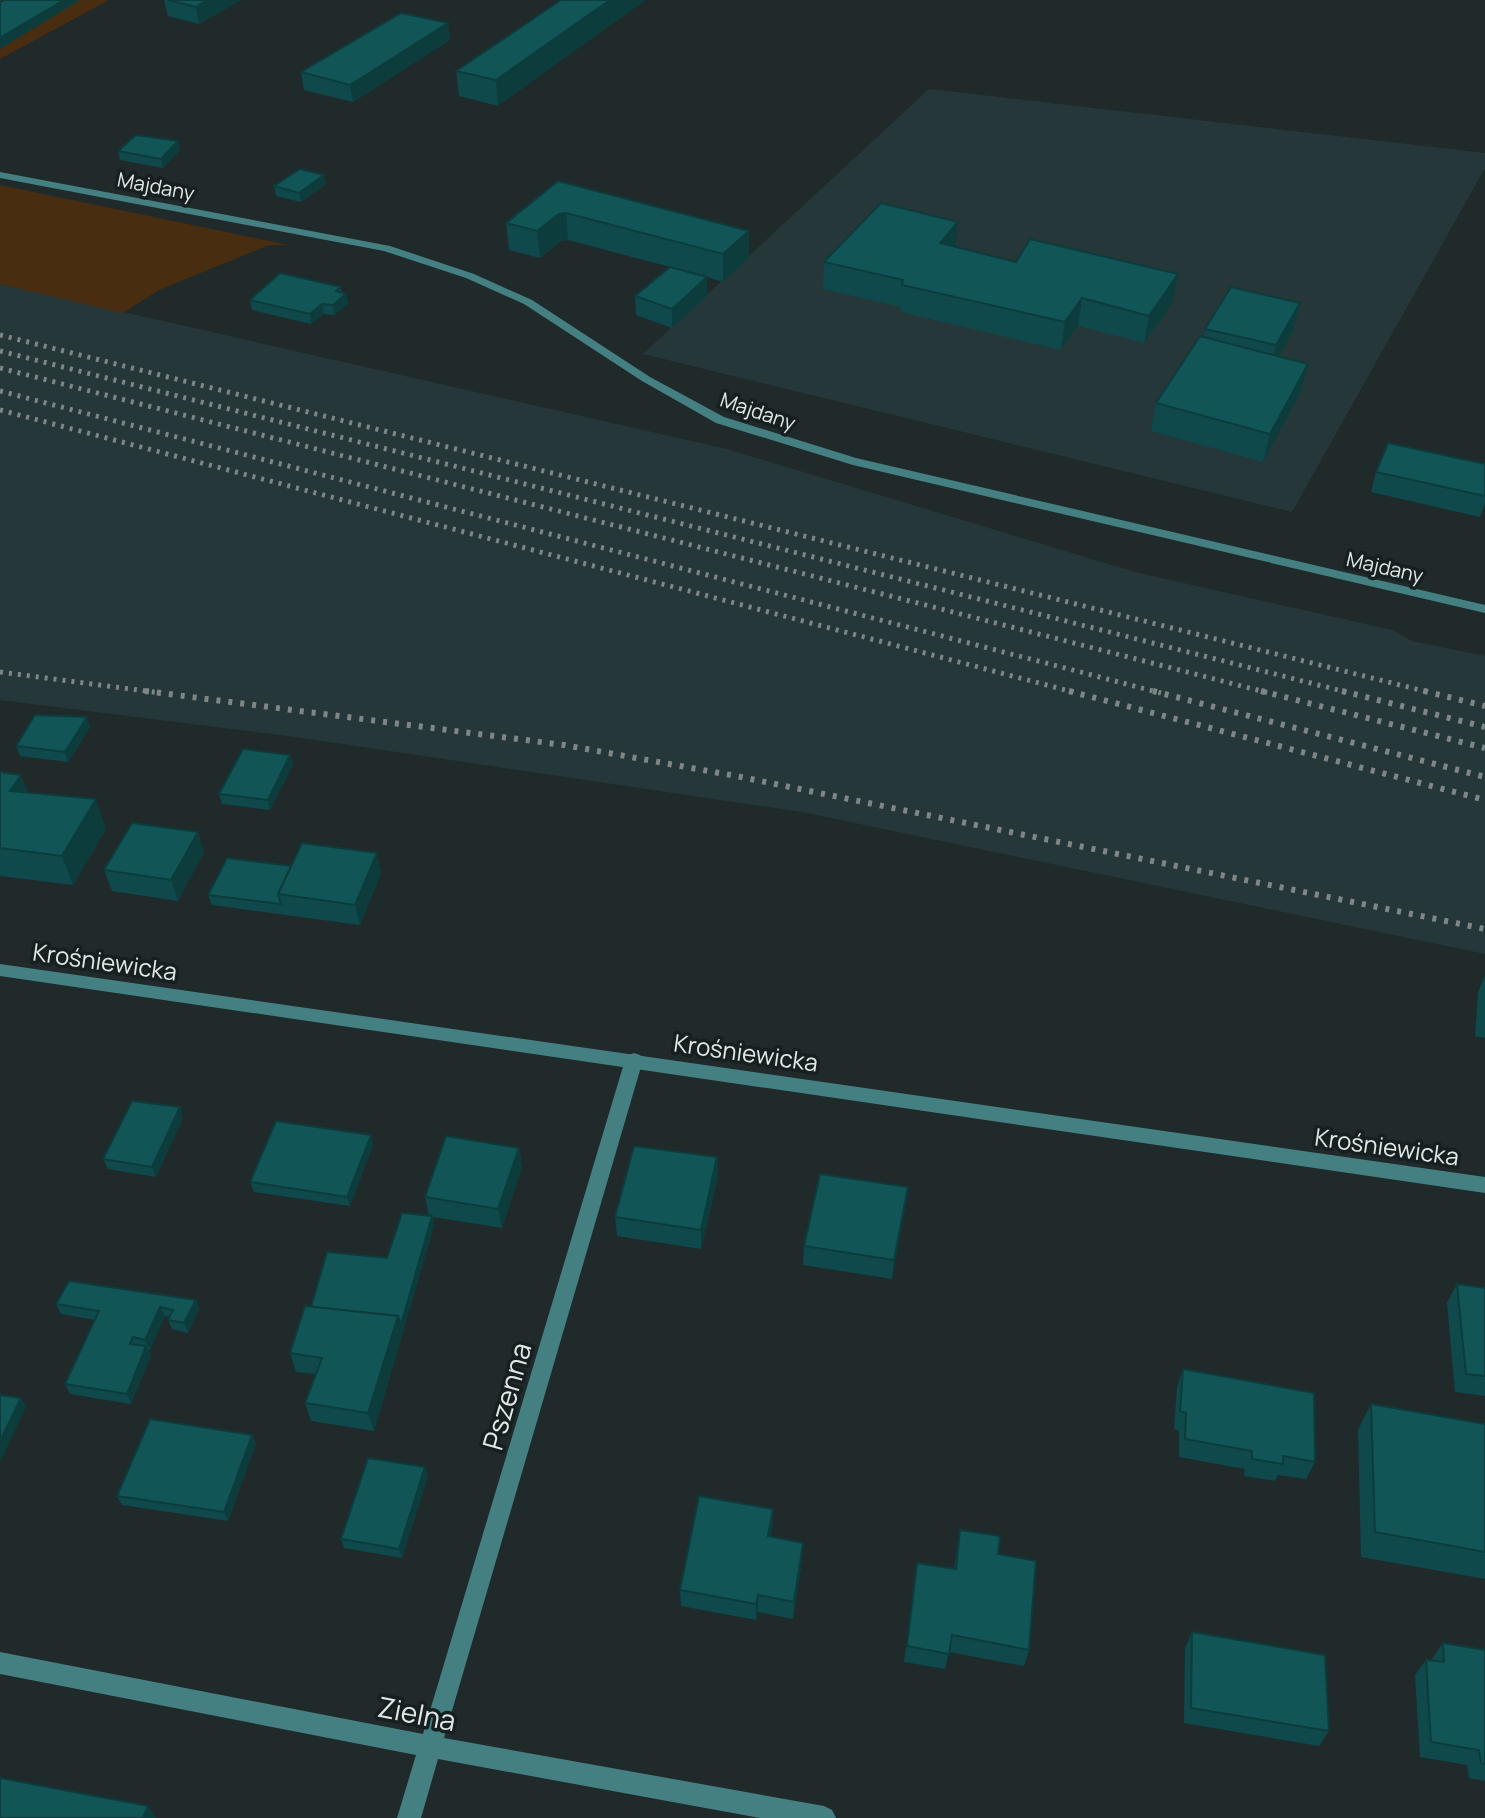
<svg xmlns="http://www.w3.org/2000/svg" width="1485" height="1818" viewBox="0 0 1485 1818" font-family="Manrope,sans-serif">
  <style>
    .built { fill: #253738 }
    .green { fill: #482d11 }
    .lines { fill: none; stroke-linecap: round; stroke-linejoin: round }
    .minor { fill: #448082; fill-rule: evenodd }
    .tertiary { fill: #448082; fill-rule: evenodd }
    .rail-far1 { stroke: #7e8686; stroke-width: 5; stroke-dasharray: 3 6; stroke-linecap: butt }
    .rail { stroke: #7e8686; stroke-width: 6; stroke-dasharray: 4 8; stroke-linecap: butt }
    .wall { fill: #0f494b }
    .shaded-wall { fill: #0d3c3d }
    .building { fill: #125557; stroke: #0d3c3d; stroke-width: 2 }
    .labels { text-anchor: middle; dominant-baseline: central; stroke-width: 7; stroke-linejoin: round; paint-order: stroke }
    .far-street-label { font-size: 20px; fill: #e2e8e8; stroke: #172020 }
    .street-label { font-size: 24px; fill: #e2e8e8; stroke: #172020 }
    .near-street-label { font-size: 28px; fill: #e2e8e8; stroke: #172020 }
  </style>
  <rect width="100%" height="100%" fill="#202a2a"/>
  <g class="built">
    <path d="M929 89 1485 153V168L1292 512 643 354Z"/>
    <path d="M0 284 727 449 1135 572 1392 630 1412 641 1485 656V954L802 812 288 736 0 700Z"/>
  </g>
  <g class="green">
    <path d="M0 0H109L0 59Z"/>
    <path d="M0 185 289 245H269L159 290 123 313 0 284Z"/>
  </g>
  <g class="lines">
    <g class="minor">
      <path d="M0 172 390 246 474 274 532 300 650 377 724 417 856 458 1485 605V613L853 465 716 423 642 381 524 304 466 278 384 251 0 178Z"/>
      <path d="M634 1053 640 1055 643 1060 444 1738 824 1806 832 1810 836 1818H760L438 1759 421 1818H397L416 1755 0 1674V1652L423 1734 625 1060 628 1055Z"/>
    </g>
    <path class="tertiary" d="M0 964 1485 1177V1193L0 976Z"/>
    <g class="rail-far1">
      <path d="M0 335 1432 693"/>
      <path d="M0 351 1350 693"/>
      <path d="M0 368 1269 693"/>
      <path d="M0 391 1161 693"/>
      <path d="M0 410 1077 693"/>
      <path d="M0 672 161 693"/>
    </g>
    <g class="rail">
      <path d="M145 691 564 745 736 776 1485 929"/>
      <path d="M1069 691 1485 800"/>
      <path d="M1153 691 1485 777"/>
      <path d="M1261 691 1485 748"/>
      <path d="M1342 691 1485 727"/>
      <path d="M1424 691 1485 706"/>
    </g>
  </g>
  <g class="wall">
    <path d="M164 0H241L199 24 168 16Z"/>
    <path d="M561 0 498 106 459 96 456 71Z"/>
    <path d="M448 23 450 40 353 102 304 90 301 72Z"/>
    <path d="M180 150 163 168 120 160 118 151Z"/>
    <path d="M558 181 749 258 723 282 707 277V296L672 328 636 315 635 296 670 267 568 240 561 241 540 258 509 250 506 223Z"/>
    <path d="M326 184 301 202 276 196 274 186Z"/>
    <path d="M956 247 1173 302 1144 343 1078 326 1061 350 900 312 901 307 823 289 824 262Z"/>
    <path d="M341 287 342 293 346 294 348 304 334 315 324 314 311 324 252 310 250 300Z"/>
    <path d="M1300 303 1293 331 1279 357 1308 364 1301 392 1263 462 1151 431 1156 403 1204 337 1205 329Z"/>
    <path d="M1485 464V503L1480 517 1371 492 1376 472Z"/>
    <path d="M90 727 68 762 20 756 16 746Z"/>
    <path d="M290 755 293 765 270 810 222 804 219 794Z"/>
    <path d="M0 772 28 793 106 829 73 885 0 876Z"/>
    <path d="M204 852 178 901 112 891 104 870Z"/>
    <path d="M291 866 381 873 360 925 212 905 208 895Z"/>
    <path d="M1485 975V1038L1475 1036 1478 992Z"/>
    <path d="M183 1118 156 1177 108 1169 103 1159Z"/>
    <path d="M371 1135 373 1145 350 1206 254 1192 250 1182Z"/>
    <path d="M519 1148 522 1167 502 1228 433 1217 434 1226 374 1431 311 1421 305 1403 316 1374 296 1372 290 1353 311 1307 387 1258 429 1216 425 1197Z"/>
    <path d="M717 1157 718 1177 701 1249 617 1236 615 1217Z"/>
    <path d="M905 1206 892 1279 803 1265 804 1246Z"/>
    <path d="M1457 1284 1485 1288V1396L1455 1392 1447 1303Z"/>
    <path d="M196 1300 199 1309 188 1333 172 1329 168 1320 169 1317 165 1316 150 1350 148 1349 151 1355 131 1404 70 1394 65 1384 96 1320 61 1314 56 1304Z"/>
    <path d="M1183 1369 1315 1462 1306 1479 1278 1475 1275 1481 1244 1476 1245 1469 1179 1457V1431L1174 1429 1177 1387Z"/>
    <path d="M1371 1404 1485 1424V1579L1361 1557 1358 1430Z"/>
    <path d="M252 1435 256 1444 228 1521 122 1505 117 1496Z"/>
    <path d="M428 1476 402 1558 344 1548 341 1539Z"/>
    <path d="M773 1509V1526L770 1537 802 1560 793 1619 758 1612 756 1620 681 1606 680 1590Z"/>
    <path d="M960 1530 998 1554 1029 1650 1024 1666 949 1652 945 1669 904 1662 915 1580 954 1569Z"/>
    <path d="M1192 1632 1329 1731 1319 1746 1184 1723 1185 1648Z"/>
    <path d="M1443 1643 1485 1650V1781L1469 1778 1467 1765 1420 1757 1415 1675 1426 1660H1432V1659Z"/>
  </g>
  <g class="shaded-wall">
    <path d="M64 0H80L0 49V38Z"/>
    <path d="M208 0H241L199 24 196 7Z"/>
    <path d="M610 0H646L498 106 496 80Z"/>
    <path d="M448 23 450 40 353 102 350 85Z"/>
    <path d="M178 141 180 150 163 168 161 159Z"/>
    <path d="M324 175 326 184 301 202 299 193Z"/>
    <path d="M566 213 568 240 561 241 540 258 537 231 559 214Z"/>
    <path d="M958 222 955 249 940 243Z"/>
    <path d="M749 231V258L723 282V254Z"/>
    <path d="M1178 274 1173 302 1144 343 1149 316Z"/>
    <path d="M707 277V296L672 328V309Z"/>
    <path d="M346 294 348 304 334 315 333 305Z"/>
    <path d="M1082 298 1078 326 1061 350 1065 322Z"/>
    <path d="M1300 303 1293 331 1270 373 1276 345Z"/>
    <path d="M322 304 324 314 311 324 310 314Z"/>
    <path d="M1308 364 1301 392 1263 462 1270 434Z"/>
    <path d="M87 717 90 727 68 762 65 752Z"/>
    <path d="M290 755 293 765 270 810 268 800Z"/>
    <path d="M21 775 32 804 10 791Z"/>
    <path d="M96 799 106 829 73 885 62 856Z"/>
    <path d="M198 832 204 852 178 901 171 880Z"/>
    <path d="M377 853 381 873 360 925 355 905Z"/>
    <path d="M180 1107 183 1118 156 1177 152 1167Z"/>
    <path d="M371 1135 373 1145 350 1206 347 1197Z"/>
    <path d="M519 1148 522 1167 502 1228 498 1209Z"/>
    <path d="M717 1157 718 1177 701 1249V1230Z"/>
    <path d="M908 1187 905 1206 892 1279 894 1260Z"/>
    <path d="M432 1216 434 1226 374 1431 368 1413 398 1316Z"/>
    <path d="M196 1300 199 1309 188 1333 184 1323Z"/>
    <path d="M160 1307 165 1316 150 1350 145 1340Z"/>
    <path d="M146 1346 151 1355 131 1404 127 1394Z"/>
    <path d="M21 1398 26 1407 0 1462V1441Z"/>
    <path d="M252 1435 256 1444 228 1521 224 1512Z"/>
    <path d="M425 1467 428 1476 402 1558 399 1549Z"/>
    <path d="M773 1509V1526L767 1553 768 1536Z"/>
    <path d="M803 1543 802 1560 793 1619 794 1602Z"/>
    <path d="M758 1595V1612L756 1620V1604Z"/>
    <path d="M148 1806 156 1818H143Z"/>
  </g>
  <g class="building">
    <path d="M4 0H64L0 38V2Z"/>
    <path d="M168 0H208L196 7Z"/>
    <path d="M561 0H610L496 80 456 71Z"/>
    <path d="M401 13 448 23 350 85 301 72Z"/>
    <path d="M136 135 178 141 161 159 118 151Z"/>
    <path d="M300 169 324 175 299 193 274 186Z"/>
    <path d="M558 181 749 231 723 254 566 213 559 214 537 231 506 223Z"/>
    <path d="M881 203 958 222 940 243 1016 262 1030 239 1178 274 1149 316 1082 298 1065 322 902 285 903 280 824 262Z"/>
    <path d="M670 267 707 277 672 309 635 296Z"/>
    <path d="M280 273 341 287 336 291 346 294 333 305 322 304 310 314 250 300Z"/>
    <path d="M1231 287 1300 303 1276 345 1205 329Z"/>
    <path d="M1200 336 1308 364 1270 434 1156 403Z"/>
    <path d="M1388 443 1485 464V496L1376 472Z"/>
    <path d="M35 715 87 717 65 752 16 746Z"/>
    <path d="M243 749 290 755 268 800 219 794Z"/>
    <path d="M0 772 21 775 10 791 96 799 62 856 0 848Z"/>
    <path d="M132 823 198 832 171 880 104 870Z"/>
    <path d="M302 843 377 853 355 905 278 894Z"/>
    <path d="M227 858 291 866 278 894 281 904 208 895Z"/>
    <path d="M132 1101 180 1107 152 1167 103 1159Z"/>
    <path d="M276 1121 371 1135 347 1197 250 1182Z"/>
    <path d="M446 1136 519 1148 498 1209 425 1197Z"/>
    <path d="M634 1146 717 1157 701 1230 615 1217Z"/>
    <path d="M820 1174 908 1187 894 1260 804 1246Z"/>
    <path d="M402 1213 432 1216 401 1325 398 1316 311 1307 327 1252 387 1258Z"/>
    <path d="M69 1281 196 1300 184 1323 168 1320 173 1310 160 1307 145 1340 133 1337 130 1344 146 1346 127 1394 65 1384 99 1311 56 1304Z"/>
    <path d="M1457 1284 1485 1288V1376L1466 1374Z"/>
    <path d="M305 1306 398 1316 368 1413 305 1403 322 1358 290 1353Z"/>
    <path d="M1183 1369 1314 1393 1315 1462 1283 1456V1464L1252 1459V1451L1185 1439 1186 1413 1180 1411Z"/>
    <path d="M0 1395 21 1398 0 1441Z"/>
    <path d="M1371 1404 1485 1424V1552L1375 1532Z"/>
    <path d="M150 1419 252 1435 224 1512 117 1496Z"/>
    <path d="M368 1458 425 1467 399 1549 341 1539Z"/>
    <path d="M699 1496 773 1509 768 1536 803 1543 794 1602 758 1595 756 1604 680 1590Z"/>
    <path d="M960 1530 1000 1536 998 1554 1036 1561 1029 1650 952 1635 949 1654 907 1646 917 1563 956 1569Z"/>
    <path d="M1192 1632 1325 1655 1329 1731 1191 1708Z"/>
    <path d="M1443 1643 1485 1650V1764L1481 1763 1479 1750 1431 1742 1426 1660 1444 1662Z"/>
    <path d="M0 1778 148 1806 143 1818H0Z"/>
  </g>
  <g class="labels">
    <g class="far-street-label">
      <text transform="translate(156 186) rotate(11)">Majdany</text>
      <text transform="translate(758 411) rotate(19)">Majdany</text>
      <text transform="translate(1385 567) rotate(13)">Majdany</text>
    </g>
    <g class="street-label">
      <text transform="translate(105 961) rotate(8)">Krośniewicka</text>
      <text transform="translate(746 1052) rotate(8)">Krośniewicka</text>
      <text transform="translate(1387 1146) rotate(8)">Krośniewicka</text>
    </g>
    <g class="near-street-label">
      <text transform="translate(506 1396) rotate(-74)">Pszenna</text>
      <text transform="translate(417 1713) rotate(11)">Zielna</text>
    </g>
  </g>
</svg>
